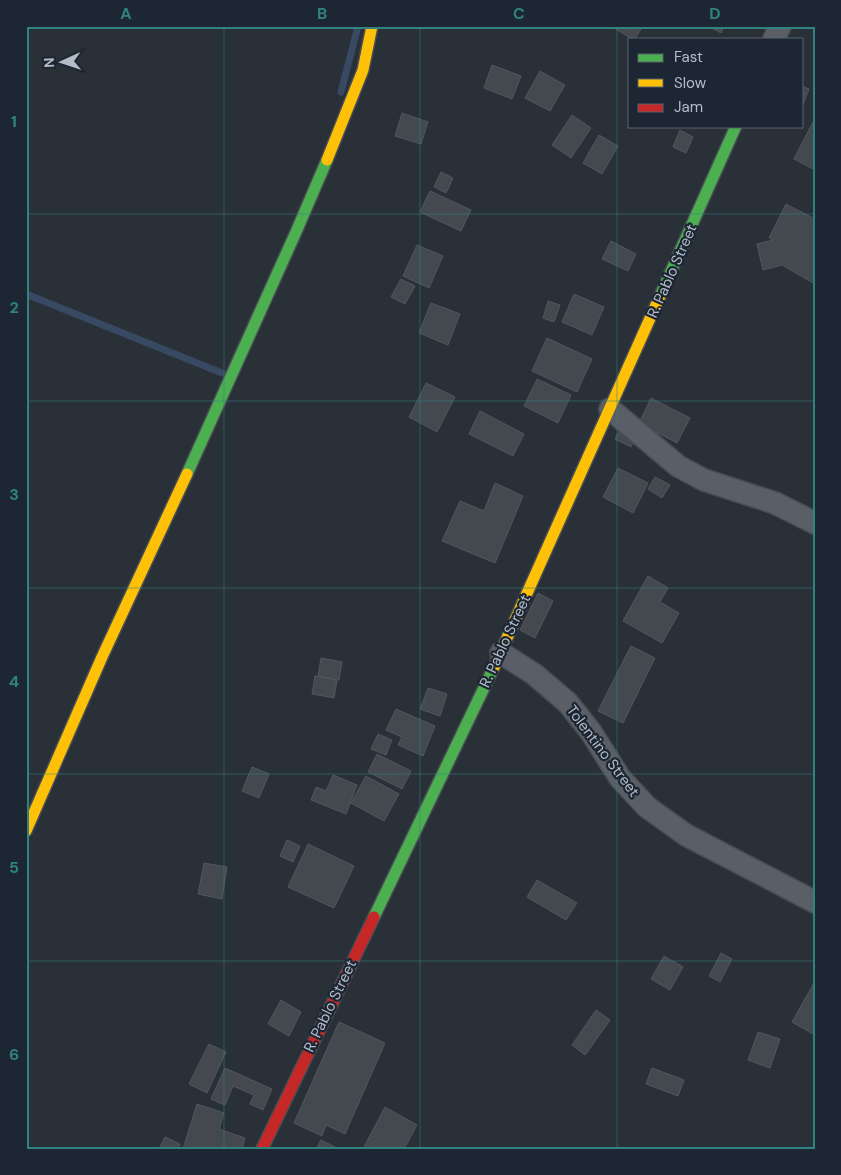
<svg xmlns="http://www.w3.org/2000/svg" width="841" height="1175" viewBox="0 0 841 1175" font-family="'DM Sans',sans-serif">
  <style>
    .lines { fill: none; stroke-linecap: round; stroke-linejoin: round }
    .stream { stroke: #384963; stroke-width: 7 }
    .building { fill: #444950; stroke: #52575f }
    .street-casing { stroke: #484c53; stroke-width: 24 }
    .fast-casing { stroke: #484c53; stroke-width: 14 }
    .slow-casing { stroke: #484c53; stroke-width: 14 }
    .jam-casing { stroke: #484c53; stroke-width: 14 }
    .street { stroke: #5a5e66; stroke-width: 21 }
    .fast { stroke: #4caf50; stroke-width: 11 }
    .slow { stroke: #ffc107; stroke-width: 11 }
    .jam { stroke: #c62828; stroke-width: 11 }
    .grid { fill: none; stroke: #308480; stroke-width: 1; stroke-opacity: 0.55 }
    .labels { text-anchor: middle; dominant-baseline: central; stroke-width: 4.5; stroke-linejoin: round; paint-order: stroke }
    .street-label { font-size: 15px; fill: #b4bcc9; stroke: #1d2633 }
    .neatline { fill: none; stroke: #308480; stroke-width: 2 }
    .grid-label { font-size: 16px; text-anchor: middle; font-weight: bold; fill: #308480 }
  </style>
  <rect width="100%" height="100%" fill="#2a3038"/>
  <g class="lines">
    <g class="stream">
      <path d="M341 92 358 26"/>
      <path d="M26 294 222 373"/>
    </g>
  </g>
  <g class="building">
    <path d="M611 26H643L635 39H632Z"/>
    <path d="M708 26H724L721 33Z"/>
    <path d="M492 65 521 76 512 99 484 88Z"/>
    <path d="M540 71 565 85 550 111 525 98Z"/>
    <path d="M802 86 809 89 802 107Z"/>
    <path d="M402 113 428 122 421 144 395 136Z"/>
    <path d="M572 115 591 128 571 158 552 145Z"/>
    <path d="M815 118V170L794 159Z"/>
    <path d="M680 130 693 137 686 153 673 147Z"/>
    <path d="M599 135 618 146 602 174 583 163Z"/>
    <path d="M441 172 453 178 446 193 434 187Z"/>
    <path d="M430 191 471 210 461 231 420 212Z"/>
    <path d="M786 204 815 219V284L782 265 763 270 757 244 773 240 769 238Z"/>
    <path d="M611 241 636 254 628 271 602 259Z"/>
    <path d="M417 245 443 256 429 288 403 276Z"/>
    <path d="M401 279 415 286 405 304 391 297Z"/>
    <path d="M574 294 604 307 592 335 562 322Z"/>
    <path d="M548 301 560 305 554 322 543 318Z"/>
    <path d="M431 303 460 314 448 345 419 333Z"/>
    <path d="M547 338 592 359 577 392 532 371Z"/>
    <path d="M537 379 571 395 558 423 524 406Z"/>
    <path d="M426 383 455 397 437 432 409 417Z"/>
    <path d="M651 398 690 418 677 443 639 423Z"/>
    <path d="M480 411 524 434 513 456 469 434Z"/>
    <path d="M621 428 637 436 631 447 615 439Z"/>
    <path d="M618 468 648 483 633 513 603 497Z"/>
    <path d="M655 477 670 485 662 498 648 489Z"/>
    <path d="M495 483 523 496 495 563 442 541 460 501 484 511Z"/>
    <path d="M648 576 668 588 660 602 679 613 662 643 623 621Z"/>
    <path d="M538 593 553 601 535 638 520 630Z"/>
    <path d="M631 646 655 658 623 723 598 711Z"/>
    <path d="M321 658 342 662 339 680 318 676Z"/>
    <path d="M315 676 337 680 334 698 312 694Z"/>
    <path d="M428 688 447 694 440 716 420 709Z"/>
    <path d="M396 709 435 726 423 756 398 745 402 737 386 730Z"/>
    <path d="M378 734 392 740 386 755 371 749Z"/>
    <path d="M377 754 411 771 402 789 368 772Z"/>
    <path d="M252 767 269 774 259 798 242 791Z"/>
    <path d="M333 775 357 785 346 814 311 800 316 787 326 791Z"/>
    <path d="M366 776 399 794 384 821 351 803Z"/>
    <path d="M287 840 300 846 293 862 280 856Z"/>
    <path d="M308 844 354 866 334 908 288 887Z"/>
    <path d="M204 863 227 867 222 899 198 894Z"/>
    <path d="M537 880 577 903 566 920 527 897Z"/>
    <path d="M721 953 732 959 720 982 709 976Z"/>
    <path d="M664 956 683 967 670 990 651 979Z"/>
    <path d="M815 981V1035L792 1022Z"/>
    <path d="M281 1000 301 1012 289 1036 268 1024Z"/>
    <path d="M596 1010 610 1020 585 1055 572 1045Z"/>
    <path d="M339 1022 385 1043 345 1134 326 1125 322 1136 294 1123Z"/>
    <path d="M758 1032 780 1039 770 1068 748 1060Z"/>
    <path d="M209 1044 226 1052 207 1093 189 1084Z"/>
    <path d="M225 1068 272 1089 263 1110 250 1104 254 1095 233 1086 225 1105 211 1099Z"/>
    <path d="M652 1068 684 1080 678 1096 646 1084Z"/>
    <path d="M197 1104 224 1113 219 1129 245 1138 242 1149H183Z"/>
    <path d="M385 1107 417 1125 404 1149H363Z"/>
    <path d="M165 1137 180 1144 178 1149H159Z"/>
    <path d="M321 1140 339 1149H316Z"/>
  </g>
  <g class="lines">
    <defs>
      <g id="street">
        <path d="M774 39 780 26"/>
        <path d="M610 409 678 466 704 480 775 503 815 523"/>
        <path d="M501 653 534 674 568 703 591 732 620 778 647 807 686 835 815 902"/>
      </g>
      <g id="fast">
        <path d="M660 296 736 126"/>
        <path d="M187 474 296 232 327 160"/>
        <path d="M374 917 494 667"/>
      </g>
      <g id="slow">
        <path d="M327 160 363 70 372 26"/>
        <path d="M494 667 660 296"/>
        <path d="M26 831 102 657 187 474"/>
      </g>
      <path id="jam" d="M262 1149 374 917"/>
    </defs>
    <use href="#street" class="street-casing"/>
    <use href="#fast" class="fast-casing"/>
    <use href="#slow" class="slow-casing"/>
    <use href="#jam" class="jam-casing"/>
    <use href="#street" class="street"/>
    <use href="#fast" class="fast"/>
    <use href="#slow" class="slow"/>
    <use href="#jam" class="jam"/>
  </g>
  <path class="grid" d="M224 26V1149M420 26V1149M617 26V1149M26 214H815M26 401H815M26 588H815M26 774H815M26 961H815"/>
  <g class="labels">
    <g class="street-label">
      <text transform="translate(672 271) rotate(-66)">R. Pablo Street</text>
      <text transform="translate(505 641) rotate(-65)">R. Pablo Street</text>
      <text transform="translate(603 751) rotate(53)">Tolentino Street</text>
      <text transform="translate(330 1006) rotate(-64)">R. Pablo Street</text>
    </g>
  </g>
  <rect width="841" height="1175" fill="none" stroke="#1d2633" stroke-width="55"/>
  <rect x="628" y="38" width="175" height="90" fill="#1d2633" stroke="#59626f"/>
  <rect x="638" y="54" width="25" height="8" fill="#4caf50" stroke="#59626f"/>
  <text x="674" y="62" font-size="15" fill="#b4bcc9">Fast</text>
  <rect x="638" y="79" width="25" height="8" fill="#ffc107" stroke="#59626f"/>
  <text x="674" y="88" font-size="15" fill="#b4bcc9">Slow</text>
  <rect x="638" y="104" width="25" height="8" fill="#c62828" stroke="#59626f"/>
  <text x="674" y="112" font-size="15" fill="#b4bcc9">Jam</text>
  <g transform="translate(62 62) rotate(267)" stroke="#1d2633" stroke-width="4" paint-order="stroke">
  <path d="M0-4L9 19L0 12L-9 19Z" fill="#b4bcc9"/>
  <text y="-8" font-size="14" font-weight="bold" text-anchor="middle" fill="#b4bcc9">N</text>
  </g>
  <rect x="28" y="28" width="786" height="1120" class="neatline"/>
  <g class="grid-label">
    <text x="126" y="19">A</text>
    <text x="322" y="19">B</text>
    <text x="519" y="19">C</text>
    <text x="715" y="19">D</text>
    <text x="14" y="127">1</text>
    <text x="14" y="313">2</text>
    <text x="14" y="500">3</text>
    <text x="14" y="687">4</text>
    <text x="14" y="873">5</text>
    <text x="14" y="1060">6</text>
  </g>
</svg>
